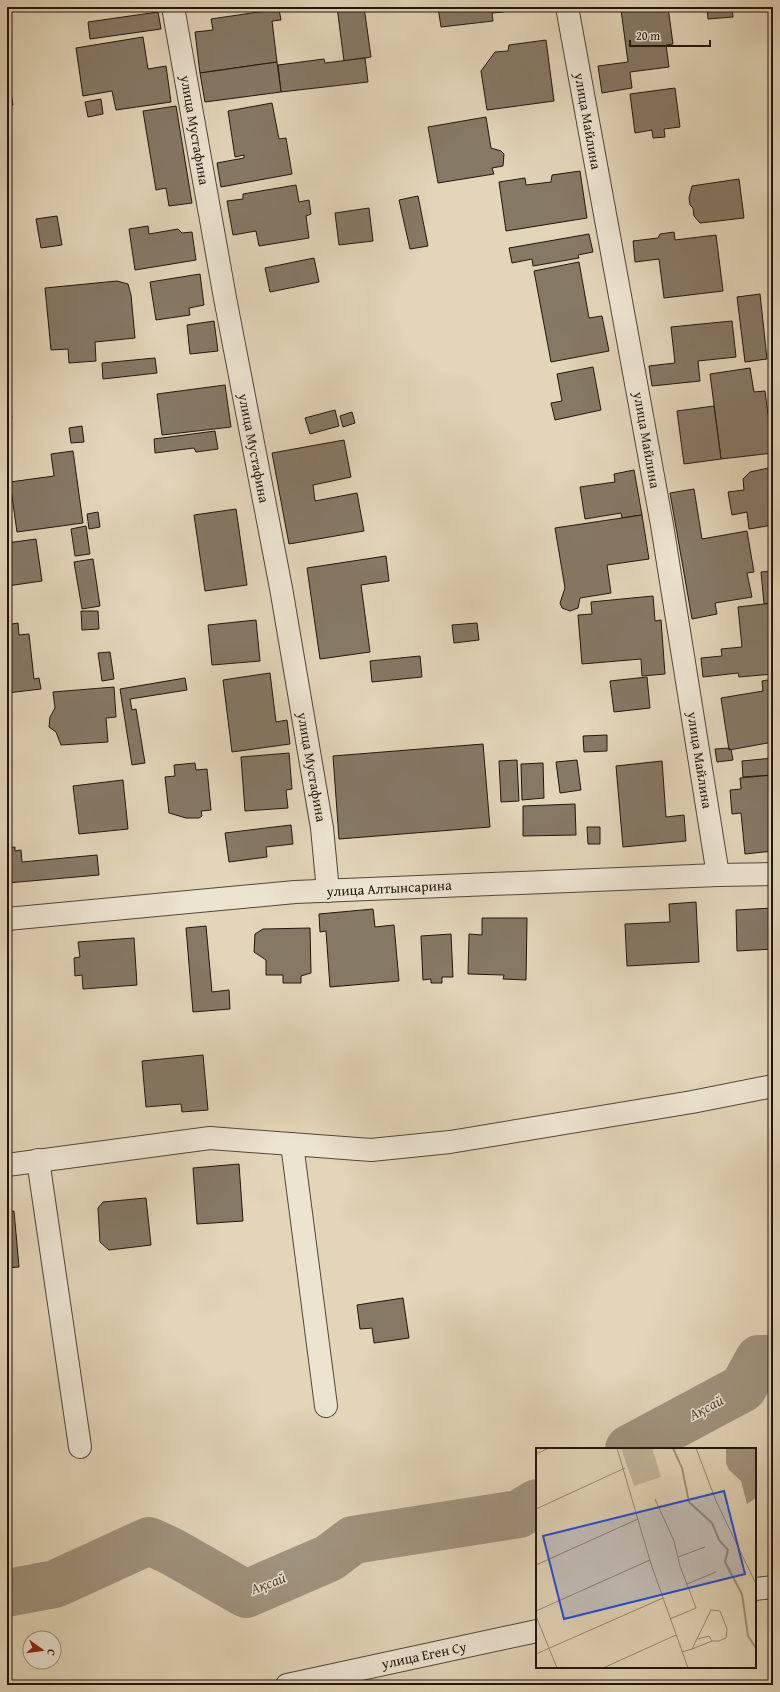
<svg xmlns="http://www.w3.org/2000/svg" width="780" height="1692" viewBox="0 0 780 1692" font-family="'Gentium Book Plus',serif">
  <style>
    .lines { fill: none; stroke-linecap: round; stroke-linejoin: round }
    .river { stroke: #a0947e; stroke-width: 48 }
    .building { fill: #857966; stroke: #21160d }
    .minor-casing { stroke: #514638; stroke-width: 24 }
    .minor { stroke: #ece4d1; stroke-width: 22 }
    .labels { text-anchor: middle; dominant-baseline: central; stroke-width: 3; stroke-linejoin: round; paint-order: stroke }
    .street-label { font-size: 14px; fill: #21160d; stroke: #ece4d1 }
    .water-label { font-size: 15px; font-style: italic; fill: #54483a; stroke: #ece4d1 }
    .inset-river { fill: none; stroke: #a0947e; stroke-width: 2 }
    .inset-road { fill: none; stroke: #958974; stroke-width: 1 }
    .view { fill: #1d4ed8; fill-opacity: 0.15; stroke: #1d4ed8; stroke-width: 2 }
    .inset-edge { fill: none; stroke: #21160d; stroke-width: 2 }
  </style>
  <rect width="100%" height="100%" fill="#e2d5b8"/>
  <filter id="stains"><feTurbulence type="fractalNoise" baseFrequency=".005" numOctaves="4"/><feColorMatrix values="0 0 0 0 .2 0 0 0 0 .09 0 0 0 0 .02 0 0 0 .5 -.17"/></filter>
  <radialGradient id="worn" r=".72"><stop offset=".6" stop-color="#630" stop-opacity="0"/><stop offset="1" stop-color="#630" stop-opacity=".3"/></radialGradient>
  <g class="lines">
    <g class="river">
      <path d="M629 1449 743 1388 759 1359H773"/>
      <path d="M7 1593 55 1584 149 1541 171 1551 246 1594 329 1558 353 1540 519 1514 537 1503"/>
    </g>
  </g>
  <g class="building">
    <path d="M337 7H364L371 57 344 61Z"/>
    <path d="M438 7H505L504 12 492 13 493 21 441 27Z"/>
    <path d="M645 7H668L673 44 666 45 669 67 630 72 632 88 602 93 598 66 628 62 621 10Z"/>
    <path d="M707 7H732L733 17 708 19Z"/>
    <path d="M279 9 281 20 272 21 277 62 200 73 195 32 213 30 211 19Z"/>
    <path d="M158 12 161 29 90 39 88 22Z"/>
    <path d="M143 37 148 69 166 66 171 102 116 110 112 91 83 96 76 48Z"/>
    <path d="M546 40 554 101 487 110 481 71 495 52 508 51 509 45Z"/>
    <path d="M365 58 368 82 281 92 278 65 324 59 325 63Z"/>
    <path d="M277 62 281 92 205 102 200 73Z"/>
    <path d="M7 70 13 105 7 106Z"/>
    <path d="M675 88 680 127 664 129 665 137 653 138 652 130 635 133 630 94Z"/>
    <path d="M101 99 103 114 88 117 85 102Z"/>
    <path d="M272 103 279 139 286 138 292 174 221 187 217 163 244 158V155L235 157 228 111Z"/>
    <path d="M176 106 192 203 169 206 166 188 156 190 143 111Z"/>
    <path d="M486 117 491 148 501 151 504 154 503 166 492 168 494 174 438 183 428 127Z"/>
    <path d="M580 171 587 218 506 231 499 182 525 178 526 185 551 182 552 175Z"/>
    <path d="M739 179 744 218 700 223 694 216 693 208 690 205 689 198 692 186Z"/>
    <path d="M296 185 299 202 309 200 311 214 306 216 309 238 259 246 256 231 233 235 227 201 243 199V194Z"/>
    <path d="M418 196 428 246 410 249 399 200Z"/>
    <path d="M369 208 373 241 339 245 335 213Z"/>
    <path d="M57 216 62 245 41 248 36 219Z"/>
    <path d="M148 226 149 234 178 229 182 233 192 232 196 260 135 270 129 229Z"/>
    <path d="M674 232 675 240 716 235 723 291 664 298 659 259 635 262 633 241 658 238 660 234Z"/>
    <path d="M589 234 593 252 578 255 579 258 533 266 532 259 512 263 509 248Z"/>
    <path d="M314 258 319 282 270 292 265 268Z"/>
    <path d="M579 262 589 318 602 316 609 351 551 362 534 271Z"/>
    <path d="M200 274 204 305 189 308 190 315 156 320 150 282Z"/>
    <path d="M117 281 128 284 131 295 135 338 95 342 96 361 69 363 68 349 51 350 45 288Z"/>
    <path d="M760 294 767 359 745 362 737 297Z"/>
    <path d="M214 321 218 351 190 354 187 325Z"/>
    <path d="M732 321 736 357 698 361 700 381 652 386 649 366 675 363 671 327Z"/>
    <path d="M155 358 157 373 103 379 102 363Z"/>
    <path d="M593 367 601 410 555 420 551 403 562 401 557 374Z"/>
    <path d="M750 368 754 392 765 391 768 414 773 413V453L721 459 710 374Z"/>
    <path d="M225 385 231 427 162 435 157 394Z"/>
    <path d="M9 401 12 418H7V402Z"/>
    <path d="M714 406 721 459 684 464 677 411Z"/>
    <path d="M335 410 339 426 310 434 305 418Z"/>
    <path d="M352 412 355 423 343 427 340 416Z"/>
    <path d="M82 426 84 442 71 443 69 428Z"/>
    <path d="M215 431 218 449 196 452 194 448 155 453 154 439Z"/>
    <path d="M344 440 351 477 313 485 315 501 357 493 364 531 289 544 272 453Z"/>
    <path d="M73 451 83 523 17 532 10 482 54 476 51 454Z"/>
    <path d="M773 467V525L749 529 747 512 732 515 728 492 744 490 743 479 750 472Z"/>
    <path d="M634 470 642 515 622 518 621 513 585 519 580 487 615 482 614 474Z"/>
    <path d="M694 489 702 539 747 531 754 572 747 573 752 597 715 603 717 614 692 619 670 493Z"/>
    <path d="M236 509 247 585 205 591 194 515Z"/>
    <path d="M98 512 100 527 89 529 87 514Z"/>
    <path d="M642 515 649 559 607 565 611 593 580 598 578 608 570 611 562 608 560 603 565 588 555 528Z"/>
    <path d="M86 526 90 554 75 556 71 529Z"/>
    <path d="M36 539 42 581 7 586V543Z"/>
    <path d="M386 556 389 581 361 585 370 652 320 659 307 568Z"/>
    <path d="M93 559 100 606 82 609 74 562Z"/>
    <path d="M773 571V603L764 604 761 572Z"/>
    <path d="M653 596 655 621 661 620 665 674 642 676 641 659 582 664 578 615 592 614 591 602Z"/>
    <path d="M773 603V674L739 677 738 673 703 677 701 658 722 656 721 649 742 647 738 607Z"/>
    <path d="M81 611H98L99 629 82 630Z"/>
    <path d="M256 620 260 661 212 665 208 625Z"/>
    <path d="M18 623 19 635 29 634 34 679 39 678 41 689 7 693V625Z"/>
    <path d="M477 623 479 640 454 643 452 625Z"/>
    <path d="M110 652 114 679 102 681 98 653Z"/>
    <path d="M420 656 422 677 372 682 370 661Z"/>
    <path d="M270 673 276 722 287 720 290 744 232 752 223 680Z"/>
    <path d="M647 677 650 708 614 712 610 681Z"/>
    <path d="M185 678 187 690 130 699 132 710 136 709 145 763 132 765 120 689Z"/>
    <path d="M773 679V742L729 750 721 698 763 691 762 681Z"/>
    <path d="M114 687 116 717 106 718 108 742 61 745 56 732 49 727 50 717 55 708 53 692Z"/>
    <path d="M607 735V751L584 752 583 736Z"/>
    <path d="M483 744 490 827 339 839 333 756Z"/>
    <path d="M729 748V750L731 749 733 760 717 762 715 749Z"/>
    <path d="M289 753 292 789 286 790 288 808 245 811 241 757Z"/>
    <path d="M773 758V775L743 777 742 761Z"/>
    <path d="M517 760 519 801 501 802 499 761Z"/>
    <path d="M577 760 581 790 560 793 556 762Z"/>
    <path d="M662 761 666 817 684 815 686 841 623 847 616 766Z"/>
    <path d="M195 763 196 770 207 769 211 810 201 811 202 816 199 818H186L169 813 165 777 175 776 174 765Z"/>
    <path d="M543 763 544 798 522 800 521 764Z"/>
    <path d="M773 775V851L745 854 741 813 732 814 730 790 741 789 740 778Z"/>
    <path d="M123 780 128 829 79 834 73 786Z"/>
    <path d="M575 804 576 835 523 836V806Z"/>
    <path d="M291 825 293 844 266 847 267 857 229 862 225 833Z"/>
    <path d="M587 827H600V844H588Z"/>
    <path d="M15 847V851L21 850 22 862 97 855 99 875 7 883V848Z"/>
    <path d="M696 902 699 962 627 966 625 924 670 922 669 904Z"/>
    <path d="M773 908V949L737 951 736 910Z"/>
    <path d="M373 909 375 927 394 925 399 981 330 987 326 931 320 932 319 914Z"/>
    <path d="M482 918H527L526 980 503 979 504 975 468 974 469 934 482 935Z"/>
    <path d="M206 926 212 992 229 990 230 1009 193 1012 186 928Z"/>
    <path d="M310 928 311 973 301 976V983H283V975H266V960L254 952 255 934 263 929Z"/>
    <path d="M451 934 453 977H442V983H431V979L423 980 421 936Z"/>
    <path d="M134 938 137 985 83 989 82 975 75 976 74 958 80 957 78 942Z"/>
    <path d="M7 953H8L10 997H7Z"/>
    <path d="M203 1055 208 1110 182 1112 181 1104 146 1107 142 1061Z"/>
    <path d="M239 1164 243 1221 197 1224 193 1168Z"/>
    <path d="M146 1198 151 1245 109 1250 100 1242 98 1208 103 1202Z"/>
    <path d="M14 1211 19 1267 7 1268V1212Z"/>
    <path d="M403 1298 409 1338 374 1343 372 1328 360 1329 357 1305Z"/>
  </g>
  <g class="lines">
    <defs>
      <g id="minor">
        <path d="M173 7 225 298 281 588 322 828 328 891"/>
        <path d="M567 7 662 525 718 875"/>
        <path d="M7 919 295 892 718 875 773 874"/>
        <path d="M292 1144 326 1406"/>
        <path d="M38 1160 80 1447"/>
        <path d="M7 1165 210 1138 371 1150 450 1142 692 1102 773 1086"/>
        <path d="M755 1589 773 1587"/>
        <path d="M287 1685 537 1631"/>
      </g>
    </defs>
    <use href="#minor" class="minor-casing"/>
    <use href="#minor" class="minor"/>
  </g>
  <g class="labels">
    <g class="street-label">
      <text transform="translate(588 121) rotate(80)">улица Майлина</text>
      <text transform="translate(195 130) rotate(80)">улица Мустафина</text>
      <text transform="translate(647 440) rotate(80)">улица Майлина</text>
      <text transform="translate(254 448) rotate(79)">улица Мустафина</text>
      <text transform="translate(700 760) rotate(81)">улица Майлина</text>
      <text transform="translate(312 767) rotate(80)">улица Мустафина</text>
      <text transform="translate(389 888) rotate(-3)">улица Алтынсарина</text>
      <text transform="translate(424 1655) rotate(-12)">улица Еген Су</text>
    </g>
    <g class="water-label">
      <text transform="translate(706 1407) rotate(-28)">Ақсай</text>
      <text transform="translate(268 1583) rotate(-21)">Ақсай</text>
    </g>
  </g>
  <g transform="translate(536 1448)">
    <rect width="220" height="220" fill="#e2d5b8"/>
    <path d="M85 0H116L125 29 98 38Z" fill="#c1b59b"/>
    <path d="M190 0H220V50L211 56 205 33 193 22 190 15Z" fill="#a0947e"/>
    <path class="inset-river" d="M137 0 146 20 153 54 176 75 183 92 192 102 189 114 206 146 212 188 220 200"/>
    <path class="inset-road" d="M81 0 115 116 152 220M160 0 180 53 220 136M0 6 13 0M119 51 138 93 144 118 160 160 134 171M0 61 89 20M142 109 169 99M0 117 102 71M151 136 180 124M0 163 114 112M0 168 21 220M156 201 176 193M146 204 156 201 175 162 184 163 191 181 190 190 183 193H176L173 188 162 191M0 206 127 150M67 220 140 187"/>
    <path class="view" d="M188 43 209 126 28 171 7 88Z"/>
    <rect width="220" height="220" class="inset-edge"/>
  </g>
  <rect width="780" height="1692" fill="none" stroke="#e2d5b8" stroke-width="24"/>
  <rect x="8" y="8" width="764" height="1676" fill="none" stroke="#21160d" stroke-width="2"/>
  <rect x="12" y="12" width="756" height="1668" fill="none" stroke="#21160d"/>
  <g transform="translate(42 1650) rotate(104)"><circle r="19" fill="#ece4d1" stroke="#9b9283"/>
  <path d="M0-3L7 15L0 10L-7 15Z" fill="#8f2418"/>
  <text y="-6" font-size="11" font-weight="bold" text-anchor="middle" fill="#21160d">С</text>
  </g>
  <path d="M630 40v6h80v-6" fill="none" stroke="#21160d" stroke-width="2"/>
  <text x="636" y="40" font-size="12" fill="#21160d" stroke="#ece4d1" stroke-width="3" paint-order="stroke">20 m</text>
  <rect width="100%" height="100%" filter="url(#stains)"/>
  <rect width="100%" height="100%" fill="url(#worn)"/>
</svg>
